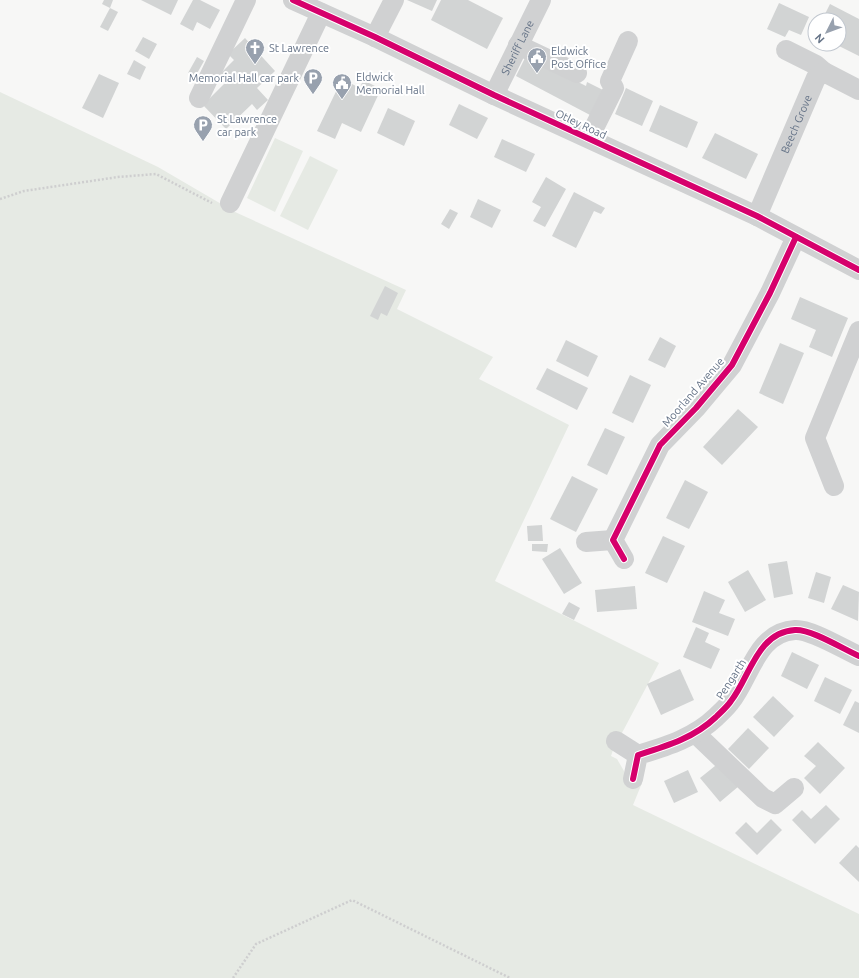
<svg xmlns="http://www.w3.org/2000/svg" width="859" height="978" viewBox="0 0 859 978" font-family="Ubuntu,sans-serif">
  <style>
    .green { fill: #e6eae4 }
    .building { fill: #d2d4d4 }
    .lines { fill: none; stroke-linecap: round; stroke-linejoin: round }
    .path { stroke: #cececf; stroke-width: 2.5; stroke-dasharray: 2 2; stroke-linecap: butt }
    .minor { stroke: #d0d1d2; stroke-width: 20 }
    .cycleway-casing { stroke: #fff; stroke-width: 8 }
    .cycleway { stroke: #d6006c; stroke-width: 6 }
    .labels { text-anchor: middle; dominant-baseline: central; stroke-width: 4; stroke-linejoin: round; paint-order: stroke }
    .street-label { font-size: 11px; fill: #657387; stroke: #fff }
    .poi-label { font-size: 11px; fill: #657387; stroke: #fff; text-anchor: start }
  </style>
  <rect width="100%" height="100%" fill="#f7f7f6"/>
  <g class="green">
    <path d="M0 92 158 167 235 212 406 290 397 309 493 357 479 379 569 425 495 581 659 663 623 731 616 741 611 756 617 759 624 771V779H633L642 783 633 805 859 914V978H0Z"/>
    <path d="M275 138 303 151 275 212 247 198Z"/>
    <path d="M310 156 338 170 308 230 280 216Z"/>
  </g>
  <g class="building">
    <path d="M104 0H113L110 8 102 4Z"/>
    <path d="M141 0H178L171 15Z"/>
    <path d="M193 0H200L220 10 210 29 197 22 193 31 180 24Z"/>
    <path d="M407 0H437L432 11Z"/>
    <path d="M441 0H468L503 18 487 49 431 20Z"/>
    <path d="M779 3 809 17 801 35 789 30 785 37 767 29Z"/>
    <path d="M830 4 859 19V56L835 44H839V20H822Z"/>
    <path d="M110 8 118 12 108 31 100 27Z"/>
    <path d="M143 37 157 44 149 59 135 51Z"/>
    <path d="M245 38 275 71 257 88 268 100 257 110 252 104 226 129 203 105 225 83 218 76 234 60 228 54Z"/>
    <path d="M526 56 586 86 587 82 603 90 590 115 516 76Z"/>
    <path d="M197 57 204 61 195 77 188 73Z"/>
    <path d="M134 60 146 67 140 80 127 74Z"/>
    <path d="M99 74 119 83 103 118 82 108Z"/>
    <path d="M342 79 360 88 363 80 381 89 361 132 342 123 335 139 317 131Z"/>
    <path d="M626 88 653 101 642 126 615 114Z"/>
    <path d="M459 104 488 118 477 139 449 125Z"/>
    <path d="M660 105 698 122 687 148 649 131Z"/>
    <path d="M388 108 415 121 404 146 377 133Z"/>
    <path d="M715 133 758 154 746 179 702 158Z"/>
    <path d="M502 139 535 154 526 172 494 157Z"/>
    <path d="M546 177 566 189 545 227 533 221 541 207 532 202Z"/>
    <path d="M574 192 605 208 601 214 594 211 576 248 552 236Z"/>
    <path d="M478 199 501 210 492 228 470 217Z"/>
    <path d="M450 209 458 213 449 229 441 224Z"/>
    <path d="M385 286 398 293 387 316 381 313 378 320 370 316Z"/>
    <path d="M800 297 848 318 832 357 809 347 816 330 791 319Z"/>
    <path d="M660 337 676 346 665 368 648 360Z"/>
    <path d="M566 340 598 356 588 377 556 361Z"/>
    <path d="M780 343 804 353 783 404 759 393Z"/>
    <path d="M547 368 588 388 577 410 536 389Z"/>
    <path d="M630 375 651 385 633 423 612 413Z"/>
    <path d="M738 409 758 427 722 465 703 447Z"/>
    <path d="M605 428 625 437 607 475 587 465Z"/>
    <path d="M572 476 598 489 576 532 550 519Z"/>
    <path d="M685 480 708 492 689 529 666 518Z"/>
    <path d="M542 525 543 541H528L527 526Z"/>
    <path d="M663 536 685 546 667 583 645 573Z"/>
    <path d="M532 544H548L547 552 532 551Z"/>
    <path d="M560 548 582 583 564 594 542 559Z"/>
    <path d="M787 561 793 594 774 598 768 564Z"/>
    <path d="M748 570 766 600 745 612 728 582Z"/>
    <path d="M816 572 831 577 824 603 808 598Z"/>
    <path d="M843 585 859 592 858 621 831 609Z"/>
    <path d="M635 586 637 609 597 612 595 590Z"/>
    <path d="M704 591 725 600 719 613 735 619 728 636 692 622Z"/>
    <path d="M569 602 580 608 574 620 562 614Z"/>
    <path d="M696 627 709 633 705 642 720 649 711 669 683 657Z"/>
    <path d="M792 652 819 665 807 689 781 676Z"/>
    <path d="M680 669 694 700 661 715 647 684Z"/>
    <path d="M825 677 852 690 840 714 814 701Z"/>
    <path d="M773 696 794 716 774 737 753 717Z"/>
    <path d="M855 701 859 703V733L843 725Z"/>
    <path d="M748 728 769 748 749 769 728 749Z"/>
    <path d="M818 742 845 768 820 794 804 778 816 766 804 756Z"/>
    <path d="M720 762 739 786 720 802 700 778Z"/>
    <path d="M688 770 698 792 674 803 664 781Z"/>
    <path d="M826 805 840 819 815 844 792 820 802 810 811 819Z"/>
    <path d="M771 819 782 830 757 855 735 833 746 822 757 833Z"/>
    <path d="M856 845 859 848V882L839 863Z"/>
  </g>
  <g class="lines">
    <g class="path">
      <path d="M0 199 24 191 118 177 156 174 212 203"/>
      <path d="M233 978 256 944 352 900 510 978"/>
    </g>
    <g class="minor">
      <path d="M293 0 375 37 494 95 757 216 859 270"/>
      <path d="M375 37 394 0"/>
      <path d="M518 45 577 73"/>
      <path d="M786 50 816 65 824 72"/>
      <path id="s1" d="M494 95 541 0"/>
      <path d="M199 98 246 0"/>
      <path d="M589 138 614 88 610 81 628 41"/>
      <path d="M230 203 321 13"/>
      <path id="s2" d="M757 216 816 78 824 72 859 90"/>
      <path d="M834 486 815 438 859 331"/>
      <path d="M586 542 613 540"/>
      <path d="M624 559 613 540 660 445 696 408 732 365 770 293 796 237"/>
      <path d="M695 733 763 798 775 804 794 788"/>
      <path d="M616 741 638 755"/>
      <path d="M633 779 638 755C667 746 694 738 716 717 721 712 727 707 731 701 750 677 757 632 795 630 811 629 843 649 859 656"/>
    </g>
    <defs>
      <g id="cycleway">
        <path d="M293 0 375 37 494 95 757 216 859 270"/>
        <path d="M624 559 613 540 660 445 696 408 732 365 770 293 796 237"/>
        <path d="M633 779 638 755C667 746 694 738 716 717 721 712 727 707 731 701 750 677 757 632 795 630 811 629 843 649 859 656"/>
      </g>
    </defs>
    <use href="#cycleway" class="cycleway-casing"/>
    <use href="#cycleway" class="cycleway"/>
  </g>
  <defs>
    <symbol id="church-pin" viewBox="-11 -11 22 30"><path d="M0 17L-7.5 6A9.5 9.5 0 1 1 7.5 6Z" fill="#98a1ae" stroke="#fff"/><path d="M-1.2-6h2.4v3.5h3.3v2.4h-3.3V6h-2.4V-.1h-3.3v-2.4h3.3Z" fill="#fff"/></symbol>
    <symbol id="civic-pin" viewBox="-11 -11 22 30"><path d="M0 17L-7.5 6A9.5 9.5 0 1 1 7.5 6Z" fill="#98a1ae" stroke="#fff"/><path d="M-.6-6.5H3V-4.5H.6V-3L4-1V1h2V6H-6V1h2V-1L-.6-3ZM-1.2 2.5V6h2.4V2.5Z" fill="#fff"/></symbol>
    <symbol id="parking-pin" viewBox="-11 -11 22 30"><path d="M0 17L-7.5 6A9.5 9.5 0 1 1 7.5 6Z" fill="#98a1ae" stroke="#fff"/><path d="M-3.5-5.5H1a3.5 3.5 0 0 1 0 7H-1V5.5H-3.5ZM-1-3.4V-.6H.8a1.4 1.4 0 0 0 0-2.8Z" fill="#fff"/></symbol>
  </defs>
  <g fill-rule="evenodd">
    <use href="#church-pin" x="244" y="37" width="22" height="30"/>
    <use href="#civic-pin" x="526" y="46" width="22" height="30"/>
    <use href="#parking-pin" x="302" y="67" width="22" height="30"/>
    <use href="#civic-pin" x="331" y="72" width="22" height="30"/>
    <use href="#parking-pin" x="192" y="114" width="22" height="30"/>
  </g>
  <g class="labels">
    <g class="street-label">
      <text stroke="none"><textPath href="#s1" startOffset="53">Sheriff Lane</textPath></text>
      <text transform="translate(581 124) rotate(25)">Otley Road</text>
      <text stroke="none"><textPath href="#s2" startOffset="100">Beech Grove</textPath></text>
      <text transform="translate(693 392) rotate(-49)">Moorland Avenue</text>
      <text transform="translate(731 679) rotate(-57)">Pengarth</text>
    </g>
    <g class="poi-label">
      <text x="269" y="48">St Lawrence</text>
      <text x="551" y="51">Eldwick<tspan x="551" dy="13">Post Office</tspan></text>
      <text x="356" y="77">Eldwick<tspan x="356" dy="13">Memorial Hall</tspan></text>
      <text x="299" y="78" text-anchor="end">Memorial Hall car park</text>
      <text x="217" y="119">St Lawrence<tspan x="217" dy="13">car park</tspan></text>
    </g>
  </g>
  <g transform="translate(827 32) rotate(228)"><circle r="19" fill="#ffffff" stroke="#c1c7cf"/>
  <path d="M0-3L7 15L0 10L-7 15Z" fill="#98a1ae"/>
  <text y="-6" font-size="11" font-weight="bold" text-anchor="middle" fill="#657387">N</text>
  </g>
</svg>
